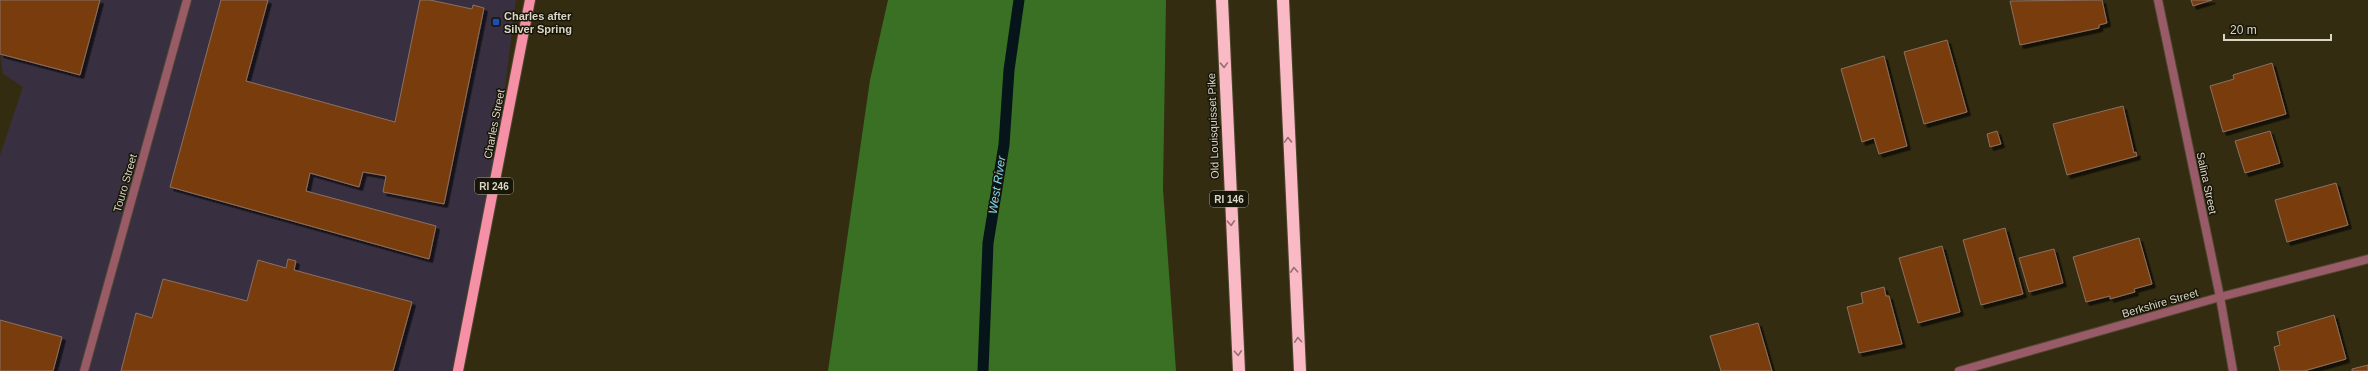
<svg xmlns="http://www.w3.org/2000/svg" width="2368" height="371" viewBox="0 0 2368 371" font-family="Arial,sans-serif">
  <style>
    .commercial { fill: #383040 }
    .forest { fill: #397023 }
    .lines { fill: none; stroke-linecap: round; stroke-linejoin: round }
    .stream { stroke: #05151a; stroke-width: 11 }
    .building { fill: #793d11; stroke: #8c705f; filter: url(#shadow) }
    .minor-casing { stroke: #4e472e; stroke-width: 10 }
    .primary-casing { stroke: #4e472e; stroke-width: 12 }
    .motorway-casing { stroke: #4e472e; stroke-width: 14 }
    .minor { stroke: #995b68; stroke-width: 8 }
    .primary { stroke: #f690a6; stroke-width: 10 }
    .motorway { stroke: #f9bac6; stroke-width: 12 }
    .oneway { stroke: #947071 }
    .transit-dot { fill: #1a4fb4; stroke: #181509; stroke-width: 1.5 }
    .labels { text-anchor: middle; dominant-baseline: central; stroke-width: 3; stroke-linejoin: round; paint-order: stroke }
    .shield { fill: #181509; stroke: #a09c8d; stroke-width: 1 }
    .shield-label { font-size: 10px; font-weight: bold; fill: #dad6c6 }
    .poi-label { font-size: 11px; font-weight: bold; fill: #dad6c6; stroke: #181509; text-anchor: start }
    .street-label { font-size: 11px; fill: #dad6c6; stroke: #181509 }
    .water-label { font-size: 12px; font-style: italic; fill: #82d9f5; stroke: #181509 }
  </style>
  <defs>
    <filter id="shadow"><feDropShadow dx="3.5" dy="3.5" stdDeviation="0" flood-color="#0009"/></filter>
  </defs>
  <rect width="100%" height="100%" fill="#332c11"/>
  <path class="commercial" d="M0 0H516L489 214 455 371H0V155L23 87 3 74 0 51Z"/>
  <path class="forest" d="M888 0H1166L1163 189 1176 371H828L870 80Z"/>
  <g class="lines">
    <path class="stream" d="M983 371 988 243 1004 145 1009 70 1019 0"/>
  </g>
  <g class="building">
    <path d="M0 0H100L80 75 0 54Z"/>
    <path d="M221 0H268L246 81 395 122 420 0H430L472 9 473 5 484 8 444 204 383 192 386 176 363 172 359 187 310 173 306 191 436 226 429 259 170 187Z"/>
    <path d="M2102 0 2107 23 2099 25V28L2020 45 2010 1Z"/>
    <path d="M2191 0H2212L2193 6Z"/>
    <path d="M1947 40 1967 112 1924 124 1904 52Z"/>
    <path d="M1884 56 1907 146 1879 154 1874 138 1862 142 1841 69Z"/>
    <path d="M2272 63 2286 114 2223 132 2210 86 2234 79 2233 75Z"/>
    <path d="M2123 106 2134 153 2136 152 2137 156 2067 175 2053 124Z"/>
    <path d="M1997 131 2001 144 1990 147 1987 134Z"/>
    <path d="M2270 131 2280 163 2245 173 2235 141Z"/>
    <path d="M2336 183 2348 225 2287 242 2275 200Z"/>
    <path d="M2005 228 2023 294 1981 305 1963 240Z"/>
    <path d="M2139 238 2152 284 2134 289 2135 292 2110 299V296L2086 302 2073 257Z"/>
    <path d="M1942 246 1960 312 1918 323 1899 258Z"/>
    <path d="M2054 249 2063 283 2029 292 2019 258Z"/>
    <path d="M288 259 296 261 294 270 412 302 393 371H121L136 313 152 318 163 279 247 301 258 260 286 268Z"/>
    <path d="M1884 287 1886 296H1889L1902 344 1859 353 1847 307 1863 303 1861 293Z"/>
    <path d="M2334 315 2346 359 2304 371H2280L2274 347 2280 345 2277 332Z"/>
    <path d="M0 320 62 337 53 371H0Z"/>
    <path d="M1758 323 1772 371H1721L1710 336Z"/>
    <path d="M2368 365V371H2352V369Z"/>
  </g>
  <g class="lines">
    <defs>
      <g id="minor">
        <path d="M2158 0 2220 297 2233 371"/>
        <path d="M84 371 187 0"/>
        <path d="M1959 371 2220 297 2368 259"/>
      </g>
      <path id="primary" d="M458 371 530 0"/>
      <g id="motorway">
        <path d="M1222 0 1239 371"/>
        <path d="M1283 0 1300 371"/>
      </g>
    </defs>
    <use href="#minor" class="minor-casing"/>
    <use href="#primary" class="primary-casing"/>
    <use href="#motorway" class="motorway-casing"/>
    <use href="#minor" class="minor"/>
    <use href="#primary" class="primary"/>
    <use href="#motorway" class="motorway"/>
  </g>
  <defs><path id="oneway-chevron" d="M-2-3.5L2.5 0L-2 3.5" fill="none" stroke-width="1.6" stroke-linecap="round" stroke-linejoin="round"/></defs>
  <g class="oneway">
    <use href="#oneway-chevron" transform="translate(1224 65) rotate(88)"/>
    <use href="#oneway-chevron" transform="translate(1288 140) rotate(-92)"/>
    <use href="#oneway-chevron" transform="translate(1231 223) rotate(87)"/>
    <use href="#oneway-chevron" transform="translate(1294 270) rotate(-93)"/>
    <use href="#oneway-chevron" transform="translate(1298 340) rotate(-94)"/>
    <use href="#oneway-chevron" transform="translate(1238 353) rotate(87)"/>
  </g>
  <rect class="transit-dot" x="492" y="18" width="8" height="8" rx="2"/>
  <g class="labels">
    <g class="shield">
      <rect x="475" y="178" width="38" height="16" rx="3"/>
      <rect x="1210" y="191" width="38" height="16" rx="3"/>
    </g>
    <g class="shield-label">
      <text x="494" y="186">RI 246</text>
      <text x="1229" y="199">RI 146</text>
    </g>
    <g class="poi-label">
      <text x="504" y="16">Charles after<tspan x="504" dy="13">Silver Spring</tspan></text>
    </g>
    <g class="street-label">
      <text transform="translate(494 124) rotate(-79)">Charles Street</text>
      <text transform="translate(1213 126) rotate(-92)">Old Louisquisset Pike</text>
      <text transform="translate(125 183) rotate(-74)">Touro Street</text>
      <text transform="translate(2207 183) rotate(78)">Salina Street</text>
      <text transform="translate(2160 303) rotate(-16)">Berkshire Street</text>
    </g>
    <g class="water-label">
      <text transform="translate(997 185) rotate(-81)">West River</text>
    </g>
  </g>
  <path d="M2224 34v6h107v-6" fill="none" stroke="#dad6c6" stroke-width="2"/>
  <text x="2230" y="34" font-size="12" fill="#dad6c6" stroke="#181509" stroke-width="3" paint-order="stroke">20 m</text>
</svg>
